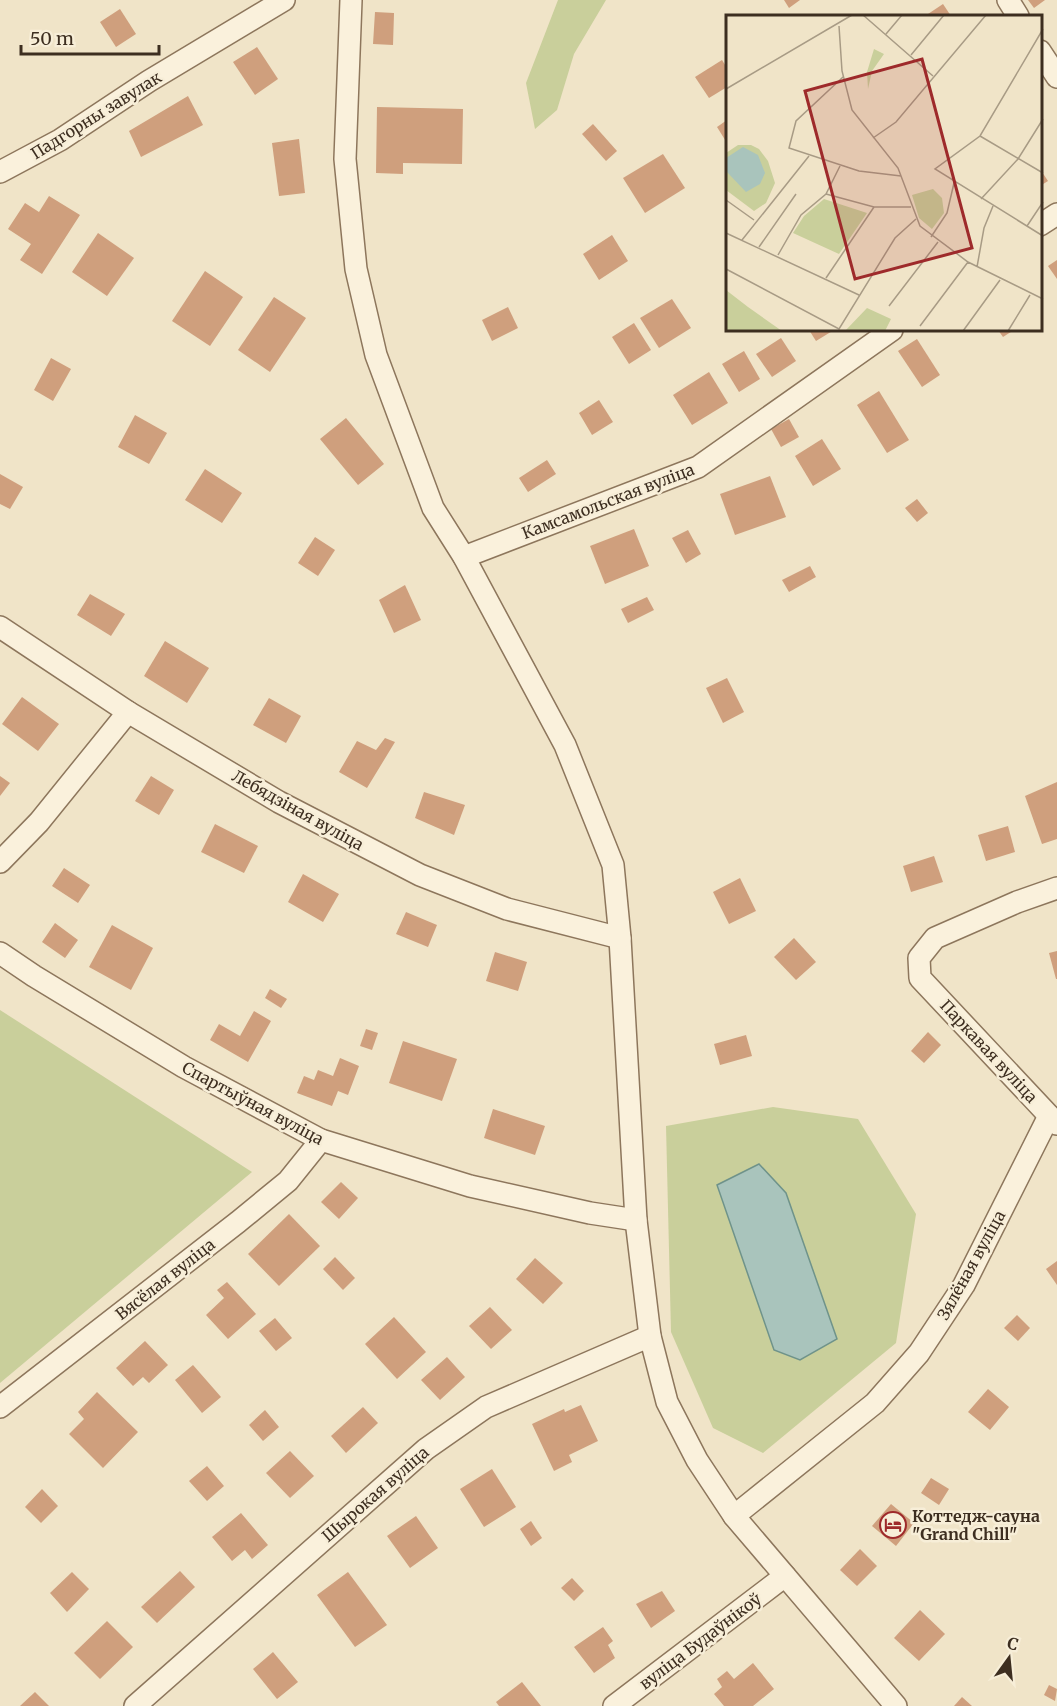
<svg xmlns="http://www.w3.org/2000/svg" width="1057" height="1706" viewBox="0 0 1057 1706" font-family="Merriweather,serif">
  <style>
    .green { fill: #c9cf9b }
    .water { fill: #a9c4bc; stroke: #6f938a; stroke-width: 1.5 }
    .building { fill: #cf9f7d }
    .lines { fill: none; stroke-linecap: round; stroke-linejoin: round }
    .minor-casing { stroke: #8d765c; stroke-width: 24 }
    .minor { stroke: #faf1dc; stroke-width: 21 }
    .labels { text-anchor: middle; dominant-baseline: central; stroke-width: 5; stroke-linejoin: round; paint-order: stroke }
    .street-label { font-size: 16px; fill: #3d2e20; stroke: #f7eed8 }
    .poi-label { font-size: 16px; font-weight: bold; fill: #3d2e20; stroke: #f7eed8; text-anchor: start }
    .inset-road { fill: none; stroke: #a89b85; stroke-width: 1.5 }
    .view { fill: #9e2a2b; fill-opacity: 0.15; stroke: #9e2a2b; stroke-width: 3 }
    .inset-edge { fill: none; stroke: #3d2e20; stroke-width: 3 }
  </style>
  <rect width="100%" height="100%" fill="#f0e4c8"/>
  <g class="green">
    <path d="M558 0H606L574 54 557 110 535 129 526 83Z"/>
    <path d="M0 1010 252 1172 0 1383Z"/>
    <path d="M773 1107 858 1119 916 1214 896 1343 763 1453 713 1428 671 1332 666 1126Z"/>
  </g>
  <path class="water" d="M759 1164 786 1193 837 1339 800 1360 774 1350 717 1185Z"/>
  <g class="building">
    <path d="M784 0H800L789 8Z"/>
    <path d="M1028 0H1045L1034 8Z"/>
    <path d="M943 4 951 16H925Z"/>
    <path d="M120 9 136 34 116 47 100 22Z"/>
    <path d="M375 12 394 13 393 45 373 44Z"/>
    <path d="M257 47 278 79 255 95 233 62Z"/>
    <path d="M722 60 727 68V87L709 98 695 77Z"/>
    <path d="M188 96 203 125 141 157 129 131Z"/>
    <path d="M377 107 463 109 462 164 403 163V174L376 173Z"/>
    <path d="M727 120V143L717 127Z"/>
    <path d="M593 124 617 151 606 161 582 134Z"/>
    <path d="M299 139 305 193 279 196 272 143Z"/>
    <path d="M663 154 685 188 645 213 623 178Z"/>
    <path d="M1040 169 1048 181 1040 186Z"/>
    <path d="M49 196 80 215 42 274 20 260 31 244 8 229 25 203 39 212Z"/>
    <path d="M98 233 134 258 107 296 72 272Z"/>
    <path d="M612 235 628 261 599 280 583 254Z"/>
    <path d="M1057 260V279L1048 266Z"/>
    <path d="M205 271 243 297 210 346 172 321Z"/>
    <path d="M274 297 306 318 270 372 238 350Z"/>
    <path d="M672 299 691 328 659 348 640 318Z"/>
    <path d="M508 307 518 328 492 341 482 320Z"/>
    <path d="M634 323 651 350 629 364 612 337Z"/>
    <path d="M809 330H834L816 341Z"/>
    <path d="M998 330H1014L1003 337Z"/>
    <path d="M781 338 796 361 772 377 756 354Z"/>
    <path d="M917 339 940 375 922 387 898 351Z"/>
    <path d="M744 351 760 379 739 392 722 364Z"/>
    <path d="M51 358 71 369 53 401 34 390Z"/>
    <path d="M709 372 728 403 692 425 673 395Z"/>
    <path d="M879 391 909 440 887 453 857 405Z"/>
    <path d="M599 400 613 422 592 435 579 413Z"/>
    <path d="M135 415 167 433 149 464 118 447Z"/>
    <path d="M346 418 384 464 358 485 320 439Z"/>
    <path d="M789 419 799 437 781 447 771 429Z"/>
    <path d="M822 439 841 469 813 486 795 456Z"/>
    <path d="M547 460 556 474 528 492 519 478Z"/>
    <path d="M205 469 242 493 222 523 185 500Z"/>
    <path d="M0 474 23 487 10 509 0 504Z"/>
    <path d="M770 476 786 517 735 535 720 494Z"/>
    <path d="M917 499 928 513 917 522 905 508Z"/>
    <path d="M634 529 649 566 605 584 590 546Z"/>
    <path d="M688 530 701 554 686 563 672 538Z"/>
    <path d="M315 537 335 550 318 576 298 563Z"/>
    <path d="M810 566 816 577 789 592 782 580Z"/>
    <path d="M405 585 421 620 394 633 379 600Z"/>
    <path d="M90 594 125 614 111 636 77 615Z"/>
    <path d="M647 597 654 610 628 623 621 609Z"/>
    <path d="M165 641 209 668 187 703 144 676Z"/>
    <path d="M727 678 744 712 723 723 706 688Z"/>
    <path d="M22 697 59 724 38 751 2 724Z"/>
    <path d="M269 698 301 716 286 743 253 725Z"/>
    <path d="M385 738 395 742 367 788 339 772 357 741 376 750Z"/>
    <path d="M0 776 10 783 0 796Z"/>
    <path d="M151 776 174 790 159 815 135 801Z"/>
    <path d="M1057 782V839L1042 844 1025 796Z"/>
    <path d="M424 792 465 805 454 835 415 818Z"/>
    <path d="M215 824 258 846 244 873 201 852Z"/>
    <path d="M1008 826 1015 852 986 861 978 835Z"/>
    <path d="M934 856 943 882 911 892 903 866Z"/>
    <path d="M64 868 90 885 78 903 52 886Z"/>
    <path d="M303 874 339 894 323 922 288 902Z"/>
    <path d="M740 878 756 911 729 924 713 892Z"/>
    <path d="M406 912 437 925 428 947 396 934Z"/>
    <path d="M55 923 78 940 65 958 42 942Z"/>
    <path d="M112 925 153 948 131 990 89 967Z"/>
    <path d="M794 938 816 962 796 980 774 957Z"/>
    <path d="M1057 951V979H1056L1049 953Z"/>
    <path d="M495 952 527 962 518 991 486 981Z"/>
    <path d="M270 989 287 999 281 1008 265 998Z"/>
    <path d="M254 1011 271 1021 248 1062 210 1040 219 1024 240 1036Z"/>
    <path d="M366 1029 378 1033 372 1050 360 1046Z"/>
    <path d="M928 1032 941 1045 924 1063 911 1051Z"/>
    <path d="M746 1035 752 1056 720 1065 714 1044Z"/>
    <path d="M403 1041 457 1059 442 1101 389 1083Z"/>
    <path d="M340 1058 359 1066 348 1095 338 1091 332 1106 297 1093 304 1076 314 1080 318 1070 333 1076Z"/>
    <path d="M493 1109 545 1126 535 1155 484 1138Z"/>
    <path d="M341 1182 358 1198 339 1219 321 1202Z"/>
    <path d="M289 1214 320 1246 279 1286 248 1254Z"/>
    <path d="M335 1257 355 1278 343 1290 323 1269Z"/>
    <path d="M535 1258 563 1283 543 1304 516 1279Z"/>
    <path d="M1057 1261V1285L1046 1269Z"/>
    <path d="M227 1282 256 1314 228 1339 206 1315 224 1298 217 1290Z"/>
    <path d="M490 1307 512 1330 491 1349 469 1326Z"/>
    <path d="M1017 1315 1030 1328 1018 1341 1004 1328Z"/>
    <path d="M394 1317 426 1352 397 1379 365 1344Z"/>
    <path d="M275 1318 292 1338 276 1351 259 1331Z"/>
    <path d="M145 1341 168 1365 149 1383 143 1377 133 1386 116 1368Z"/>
    <path d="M447 1357 465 1377 440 1400 421 1380Z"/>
    <path d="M193 1365 221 1397 202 1413 175 1380Z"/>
    <path d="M988 1389 1009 1407 990 1430 968 1412Z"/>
    <path d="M97 1392 138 1432 103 1468 69 1434 84 1419 78 1412Z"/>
    <path d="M581 1405 598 1441 569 1455 572 1462 554 1471 532 1424 564 1409 565 1412Z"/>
    <path d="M363 1407 378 1423 346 1453 331 1436Z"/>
    <path d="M265 1410 279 1427 263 1441 249 1425Z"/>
    <path d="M290 1451 314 1476 290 1498 266 1473Z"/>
    <path d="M207 1466 224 1486 207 1501 189 1481Z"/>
    <path d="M492 1469 516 1507 484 1527 460 1489Z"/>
    <path d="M931 1478 949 1489 939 1505 921 1493Z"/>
    <path d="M42 1489 58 1506 41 1523 25 1507Z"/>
    <path d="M891 1504 914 1523 896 1546 872 1526Z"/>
    <path d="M241 1513 268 1545 252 1559 245 1550 232 1561 212 1537Z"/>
    <path d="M416 1516 438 1548 410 1568 387 1536Z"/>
    <path d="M531 1521 542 1538 531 1546 520 1529Z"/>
    <path d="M860 1549 877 1566 857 1586 840 1570Z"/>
    <path d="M180 1571 195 1587 157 1623 141 1607Z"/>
    <path d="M72 1572 89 1589 67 1612 50 1593Z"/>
    <path d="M348 1572 387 1625 355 1647 317 1595Z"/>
    <path d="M572 1578 584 1591 574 1601 561 1588Z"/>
    <path d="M662 1591 675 1611 651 1628 636 1604Z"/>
    <path d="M920 1610 945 1634 919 1661 894 1638Z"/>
    <path d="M107 1621 133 1647 100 1679 74 1653Z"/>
    <path d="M603 1627 613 1641 608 1645 615 1658 594 1673 574 1647Z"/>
    <path d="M273 1652 298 1682 277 1699 253 1669Z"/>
    <path d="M753 1663 774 1689 753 1706H724L714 1694 722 1687 717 1679 727 1671 734 1679Z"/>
    <path d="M522 1682 541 1706H499L496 1702Z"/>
    <path d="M1049 1685 1057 1689 1055 1701 1044 1695Z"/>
    <path d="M35 1692 49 1706H20Z"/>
    <path d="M962 1697 972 1706H954Z"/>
  </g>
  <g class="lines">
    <defs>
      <g id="minor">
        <path d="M351 0 345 159 356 269 376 355 433 508 464 557 565 745 613 865 620 938 636 1220 650 1336 667 1402 697 1460 734 1516 896 1706"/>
        <path d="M1008 0 1018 16"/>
        <path d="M1040 51 1057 77"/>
        <path d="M0 172 60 140 149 81 284 0"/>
        <path d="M1040 225 1057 214"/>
        <path d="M464 557 698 467 892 330"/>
        <path d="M0 627 128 712 279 802 420 875 507 909 620 938"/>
        <path d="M0 862 39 822 128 712"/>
        <path d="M1057 888 1017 902 935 938 919 958 920 978 1057 1124"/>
        <path d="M0 953 34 976 184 1067 321 1140 470 1186 590 1213 636 1220"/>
        <path d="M0 1407 238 1222 288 1181 321 1140"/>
        <path d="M734 1516 875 1403 919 1353 964 1285 1049 1116"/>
        <path d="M135 1706 426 1449 486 1407 650 1336"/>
        <path d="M614 1706 785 1576"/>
      </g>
    </defs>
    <use href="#minor" class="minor-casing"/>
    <use href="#minor" class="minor"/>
  </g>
  <defs>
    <symbol id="hotel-ring" viewBox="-11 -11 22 22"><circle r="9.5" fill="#f7eed8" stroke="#9e2a2b" stroke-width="1.5"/><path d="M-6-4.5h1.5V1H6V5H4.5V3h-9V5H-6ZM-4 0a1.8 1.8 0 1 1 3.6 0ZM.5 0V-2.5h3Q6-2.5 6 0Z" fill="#9e2a2b"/></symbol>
  </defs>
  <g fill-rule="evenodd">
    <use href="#hotel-ring" x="878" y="1510" width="30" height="30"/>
  </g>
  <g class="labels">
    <g class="street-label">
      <text transform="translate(96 115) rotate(-32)">Падгорны завулак</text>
      <text transform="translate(608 501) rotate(-21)">Камсамольская вуліца</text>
      <text transform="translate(298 810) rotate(29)">Лебядзіная вуліца</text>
      <text transform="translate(989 1051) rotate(47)">Паркавая вуліца</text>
      <text transform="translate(253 1103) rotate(28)">Спартыўная вуліца</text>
      <text transform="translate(971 1265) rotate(-61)">Зялёная вуліца</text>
      <text transform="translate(165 1279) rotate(-38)">Вясёлая вуліца</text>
      <text transform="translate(375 1494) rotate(-41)">Шырокая вуліца</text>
      <text transform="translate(700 1641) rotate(-37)">вуліца Будаўнікоў</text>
    </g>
    <g class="poi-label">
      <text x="912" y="1516">Коттедж-сауна<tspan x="912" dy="18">"Grand Chill"</tspan></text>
    </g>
  </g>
  <g transform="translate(726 15)">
    <rect width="316" height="316" fill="#f0e4c8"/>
    <path d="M148 34 158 39 146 56 142 74 141 57ZM12 130H25L33 134 42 146 49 168 40 188 28 196 0 175V138ZM207 174 216 183 218 198 206 214 193 203 186 180ZM98 184 141 198 113 239 67 218 78 201ZM0 275 22 292 56 316H0ZM141 293 165 304 159 316H119Z" fill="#c9cf9b"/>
    <path d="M17 132 32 140 39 158 34 169 20 177 0 156V143Z" fill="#a9c4bc"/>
    <path class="inset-road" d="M137 0 207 61M113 11 116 56 126 95 172 153 194 211 242 247 317 284M317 14 254 121 209 154 317 221M160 19 176 0M185 40 218 0M117 62 70 106 63 133 133 156 175 161M0 74 126 0M254 121 317 158M147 123 170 107 260 0M100 179 148 192H185M255 184 292 144 317 104M0 185 28 205M301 211 317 187M0 218 133 280M205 222 221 198 228 168M16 225 83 141M33 232 70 179M52 240 75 200 100 179 114 151M251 252 258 213 267 191M0 254 113 314 169 223 190 204M100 263 148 192M163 291 212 227M194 311 242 247M237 316 274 265M282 316 304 280"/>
    <path class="view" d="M196 44 246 233 129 264 79 76Z"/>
    <rect width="316" height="316" class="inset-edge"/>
  </g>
  <g transform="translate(1009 1658) rotate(15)" stroke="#f7eed8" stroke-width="4.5" paint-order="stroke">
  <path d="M0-4.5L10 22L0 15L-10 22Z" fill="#3d2e20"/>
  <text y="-9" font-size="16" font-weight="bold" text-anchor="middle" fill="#3d2e20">С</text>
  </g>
  <path d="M21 45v9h138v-9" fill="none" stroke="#3d2e20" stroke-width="3"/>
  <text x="30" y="45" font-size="18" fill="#3d2e20" stroke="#f7eed8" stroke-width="4.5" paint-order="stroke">50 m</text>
</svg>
